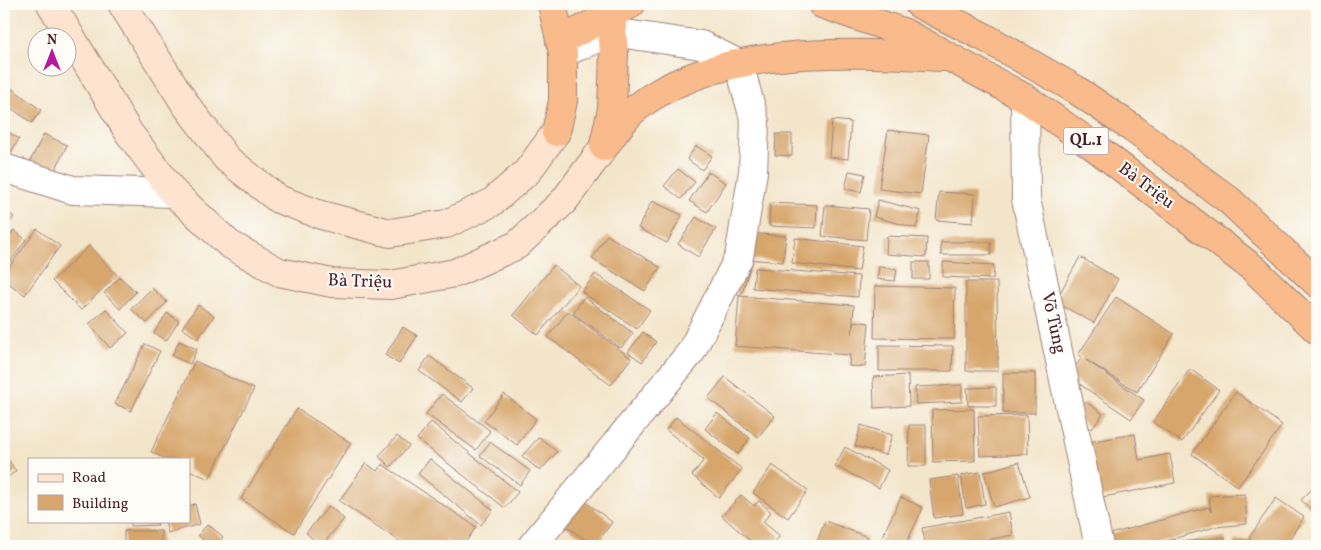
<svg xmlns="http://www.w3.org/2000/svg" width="1321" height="550" viewBox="0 0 1321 550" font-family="Vollkorn,serif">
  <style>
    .building { fill: #d7a66c }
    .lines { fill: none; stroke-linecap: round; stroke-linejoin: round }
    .minor-casing { stroke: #9e827a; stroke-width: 30 }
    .secondary-casing { stroke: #9e827a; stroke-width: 30 }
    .trunk-casing { stroke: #9e827a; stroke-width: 30 }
    .minor { stroke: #fff; stroke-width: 28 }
    .secondary { stroke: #fde4d1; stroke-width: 28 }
    .trunk { stroke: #fabb8c; stroke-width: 28 }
    .labels { text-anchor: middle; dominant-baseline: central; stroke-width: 4; stroke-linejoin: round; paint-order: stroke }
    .shield { fill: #fdfcf7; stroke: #806168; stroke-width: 1 }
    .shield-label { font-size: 16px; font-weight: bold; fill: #4a1f2b }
    .street-label { font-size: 18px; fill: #4a1f2b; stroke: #fdfcf7 }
  </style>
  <rect width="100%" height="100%" fill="#fdfcf7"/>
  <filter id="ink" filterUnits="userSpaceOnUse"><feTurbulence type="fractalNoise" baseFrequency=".02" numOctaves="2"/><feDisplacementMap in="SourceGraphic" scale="10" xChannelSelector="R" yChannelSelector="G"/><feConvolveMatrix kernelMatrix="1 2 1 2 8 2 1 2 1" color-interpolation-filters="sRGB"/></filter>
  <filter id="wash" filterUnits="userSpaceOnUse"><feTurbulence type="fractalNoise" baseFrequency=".0096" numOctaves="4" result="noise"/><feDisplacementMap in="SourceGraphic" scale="20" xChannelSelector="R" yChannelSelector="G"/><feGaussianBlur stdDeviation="1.12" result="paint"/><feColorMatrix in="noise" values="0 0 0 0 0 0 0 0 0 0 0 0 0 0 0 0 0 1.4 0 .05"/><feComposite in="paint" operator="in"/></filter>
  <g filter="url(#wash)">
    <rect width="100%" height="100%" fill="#f3e5ca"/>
    <g id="blocks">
      <g class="building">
        <path d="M7 85 41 110 32 123 4 103V90Z"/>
        <path d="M832 120 851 122 848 159 829 157Z"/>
        <path d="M5 130 19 139 6 161 4 159Z"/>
        <path d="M888 130 929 135 921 194 879 189Z"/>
        <path d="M44 134 67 145 54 173 30 161Z"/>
        <path d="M776 134H792V156L775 155Z"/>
        <path d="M696 146 712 156 702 170 687 159Z"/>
        <path d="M678 169 695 182 681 199 664 186Z"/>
        <path d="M849 171 865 174 861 192 845 189Z"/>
        <path d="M708 172 726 183 707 212 689 201Z"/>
        <path d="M939 192 975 194 973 223 936 220Z"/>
        <path d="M878 200 921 211 916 228 874 217Z"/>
        <path d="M652 201 682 215 667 243 638 228Z"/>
        <path d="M770 203 817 205 816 228 769 226Z"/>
        <path d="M825 205 869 209 866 240 822 236Z"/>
        <path d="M4 209 14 217 4 230Z"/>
        <path d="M696 217 716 229 698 257 678 244Z"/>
        <path d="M37 229 60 246 25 295 4 280V274Z"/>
        <path d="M14 230 26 240 4 270V244Z"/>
        <path d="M750 233 786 236 783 262 747 259Z"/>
        <path d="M607 235 660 267 645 291 592 259Z"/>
        <path d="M887 236 927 238 926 257 886 254Z"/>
        <path d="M795 238 863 246 859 271 792 263Z"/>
        <rect x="941" y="242" width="50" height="13"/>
        <path d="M89 246 117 275 81 310 52 281Z"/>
        <path d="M1080 257 1118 279 1094 323 1055 302Z"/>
        <path d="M740 261 751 265 741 295 730 291Z"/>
        <rect x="913" y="262" width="16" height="17"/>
        <path d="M943 262 994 265 993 279 943 277Z"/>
        <path d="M554 265 579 286 538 335 513 315Z"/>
        <path d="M879 267 897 269 895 281 877 279Z"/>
        <path d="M755 268 859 276 858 297 753 288Z"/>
        <path d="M595 274 650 310 637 329 582 292Z"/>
        <path d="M120 277 136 292 120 309 104 293Z"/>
        <path d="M966 282H997L998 371H966Z"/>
        <path d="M875 286 955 288 954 339 874 338Z"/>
        <path d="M152 288 167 302 147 323 131 309Z"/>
        <path d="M739 296 854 305 852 334 854 321 869 323 865 367 849 366 850 355 735 346Z"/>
        <path d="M584 297 633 333 621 348 573 313Z"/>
        <path d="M1116 297 1174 334 1137 392 1086 360 1144 400 1131 419 1069 377 1082 357 1078 355Z"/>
        <path d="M198 305 214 316 198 339 182 328Z"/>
        <path d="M106 309 128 333 110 348 89 324Z"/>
        <path d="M568 311 631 358 611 385 548 337Z"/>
        <path d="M167 313 179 321 166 341 154 333Z"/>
        <path d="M403 327 417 336 399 364 385 355Z"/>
        <path d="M643 332 656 342 642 362 628 352Z"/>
        <path d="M179 341 197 349 190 364 172 356Z"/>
        <path d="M145 344 160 351 131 411 115 404Z"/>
        <path d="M879 345 953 346 952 371H879Z"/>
        <path d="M429 356 473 388 462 402 419 371Z"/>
        <path d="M195 361 254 389 209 479 189 470V459H166L151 452Z"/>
        <path d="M1190 369 1219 390 1182 442 1153 422Z"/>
        <rect x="1003" y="373" width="32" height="40"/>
        <path d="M908 375 909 406 874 408 873 377Z"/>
        <path d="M725 377 775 416 758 437 708 398Z"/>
        <path d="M962 385V402L916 404 915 387Z"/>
        <path d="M996 387V406H968L967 388Z"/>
        <path d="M1236 392 1282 425 1238 487 1192 454Z"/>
        <path d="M442 394 490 431 476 450 426 414Z"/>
        <path d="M504 394 536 419 517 445 484 421Z"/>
        <path d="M1086 402 1103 414 1092 429 1074 417Z"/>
        <path d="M297 409 351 443 294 533 241 499Z"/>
        <path d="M974 409 975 461 933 462 932 410Z"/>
        <path d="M717 413 750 438 738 454 705 429Z"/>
        <path d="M1027 415 1028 454 980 456 978 416Z"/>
        <path d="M676 417 742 469 719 498 692 475 704 460 666 430Z"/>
        <path d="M431 422 518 492 505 508 417 439Z"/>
        <path d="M861 425 892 435 886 455 855 446Z"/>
        <path d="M909 425H926V466H908Z"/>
        <path d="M1135 434 1139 460 1170 454 1175 483 1098 498 1088 442Z"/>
        <path d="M397 436 409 446 390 467 379 456Z"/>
        <path d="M539 437 557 452 540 471 522 456Z"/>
        <path d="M490 442 530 471 520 485 480 456Z"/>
        <path d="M845 447 888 470 879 488 835 466Z"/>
        <path d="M4 453 16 471 4 480Z"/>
        <path d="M430 459 493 510 481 525 418 474Z"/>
        <path d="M1019 462 1030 497 994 507 984 472Z"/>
        <path d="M366 463 377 471 382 464 476 527 463 546H454L446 541 442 546H407L339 501Z"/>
        <path d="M772 465 808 490 788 518 753 493Z"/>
        <path d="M980 472 985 504 966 508 961 475Z"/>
        <path d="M958 476 963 514 934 518 929 480Z"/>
        <path d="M1317 484V513L1316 514 1301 500Z"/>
        <path d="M1245 494 1247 524 1215 527 1148 546H1102L1099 537 1209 507 1211 512 1209 496Z"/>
        <path d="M741 495 754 506 759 501 771 512 763 522 780 536 771 546H756L722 516Z"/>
        <path d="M901 497 923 508 905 546H887L879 543Z"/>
        <path d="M1276 498 1304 517 1285 546H1261L1249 538Z"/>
        <path d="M583 500 612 522 595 546 564 525Z"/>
        <path d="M195 504 200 524 168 533 165 521H189V506Z"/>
        <path d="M329 506 344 519 321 546 306 533Z"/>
        <path d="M1009 512 1013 535 955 546H926L922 528Z"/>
        <path d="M131 521H157L158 525 131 526Z"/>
        <path d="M825 521 868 537 865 546H829L817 542Z"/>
        <path d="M208 524 223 537 215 546H209L198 535Z"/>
        <rect x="124" y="531" width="37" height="15"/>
        <path d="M1225 537 1226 546H1176L1175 543Z"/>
        <path d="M1251 540V546H1235V541Z"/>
      </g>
    </g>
  </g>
  <g filter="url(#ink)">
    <use href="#blocks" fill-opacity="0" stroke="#9e827a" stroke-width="1"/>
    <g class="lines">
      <defs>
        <g id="minor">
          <path d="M1025 98 1026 199 1099 546"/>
          <path d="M4 168 73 190 174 193"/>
          <path d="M532 546 691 352 739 257 753 172 755 122 739 64 701 45 612 32 563 53"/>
        </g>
        <g id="secondary">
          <path d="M51 4 129 133 174 193 229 244 279 272 332 283 391 285 455 273 517 245 564 201 604 147"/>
          <path d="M122 4 186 105 227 159 278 199 321 215 390 233 446 224 491 203 527 172 556 132"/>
        </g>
        <g id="trunk">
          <path d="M552 4 563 53V101L556 132"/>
          <path d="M822 4 905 33 1025 98 1092 145 1254 269 1317 330"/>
          <path d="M919 4 984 37 1075 89 1135 130 1230 201 1317 283"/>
          <path d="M560 41 631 4"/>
          <path d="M604 144 612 109 614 53 610 4"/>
          <path d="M604 147C613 135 623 119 635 109 716 44 845 52 943 57"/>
        </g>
      </defs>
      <use href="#minor" class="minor-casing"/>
      <use href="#secondary" class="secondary-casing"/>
      <use href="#trunk" class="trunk-casing"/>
      <use href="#minor" class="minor"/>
      <use href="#secondary" class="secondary"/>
      <use href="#trunk" class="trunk"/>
    </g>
  </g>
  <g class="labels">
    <rect class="shield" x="1063.5" y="127.5" width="45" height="27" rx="4"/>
    <g class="shield-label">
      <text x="1086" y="141">QL.1</text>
    </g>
    <g class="street-label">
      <text transform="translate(1146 186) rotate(37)">Bà Triệu</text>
      <text transform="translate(360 282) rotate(2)">Bà Triệu</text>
      <text transform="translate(1053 323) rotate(78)">Võ Tùng</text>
    </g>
  </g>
  <rect width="1321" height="550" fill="none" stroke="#fdfcf7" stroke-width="20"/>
  <rect x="28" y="458" width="162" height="65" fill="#fdfcf7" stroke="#b5a4a5"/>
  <rect x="38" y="474" width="25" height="8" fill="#fde4d1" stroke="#b5a4a5"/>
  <text x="72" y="482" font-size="15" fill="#4a1f2b">Road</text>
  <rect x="38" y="495" width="25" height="15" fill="#d7a66c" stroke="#b5a4a5"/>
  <text x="72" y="508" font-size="15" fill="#4a1f2b">Building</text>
  <g transform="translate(52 52)"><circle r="24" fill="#fdfcf7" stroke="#b5a4a5"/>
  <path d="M0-4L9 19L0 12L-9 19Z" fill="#b5179e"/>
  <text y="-8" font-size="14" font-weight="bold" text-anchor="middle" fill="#4a1f2b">N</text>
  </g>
</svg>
